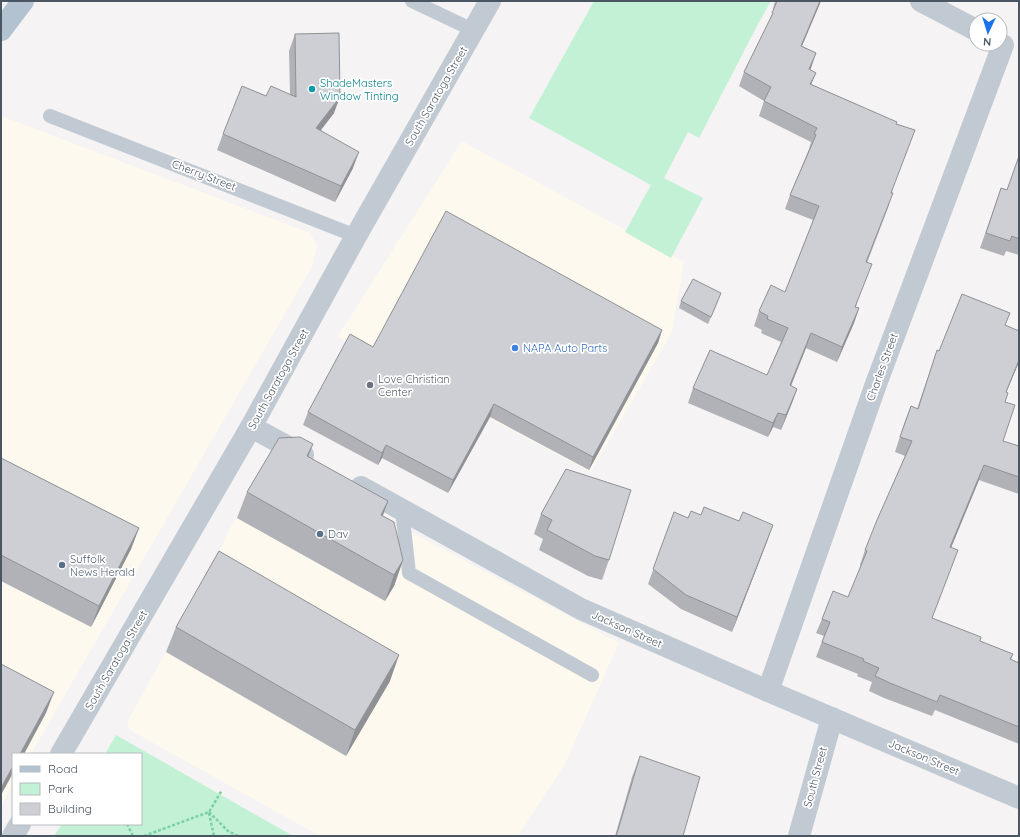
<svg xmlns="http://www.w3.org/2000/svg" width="1020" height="837" viewBox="0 0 1020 837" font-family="Quicksand,sans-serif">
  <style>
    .commercial { fill: #fdf9ef }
    .green { fill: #c3f1d5 }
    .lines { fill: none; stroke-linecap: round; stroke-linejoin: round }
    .path { stroke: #7ad0a6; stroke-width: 2.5; stroke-dasharray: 3 2; stroke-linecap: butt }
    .service { stroke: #c1cad2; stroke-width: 14 }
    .minor { stroke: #c1cad2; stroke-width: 22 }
    .tertiary { stroke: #c1cad2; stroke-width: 22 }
    .primary { stroke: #b3c2d1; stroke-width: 22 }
    .wall { fill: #b0b2b7 }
    .shaded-wall { fill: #909195 }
    .building { fill: #cdcfd5; stroke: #909195 }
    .culture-dot { fill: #0f9aa8; stroke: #fff; stroke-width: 1.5 }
    .shop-dot { fill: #3f7fe0; stroke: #fff; stroke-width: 1.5 }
    .worship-dot { fill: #6b7280; stroke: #fff; stroke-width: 1.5 }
    .service-dot { fill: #5c6f8a; stroke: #fff; stroke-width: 1.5 }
    .labels { text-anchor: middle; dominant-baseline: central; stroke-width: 3.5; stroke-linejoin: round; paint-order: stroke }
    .culture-label { font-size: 11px; fill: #0d838f; stroke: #fff; text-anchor: start }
    .street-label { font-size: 11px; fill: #4a5661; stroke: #fff }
    .shop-label { font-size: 11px; fill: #366cbe; stroke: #fff; text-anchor: start }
    .worship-label { font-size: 11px; fill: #5b616d; stroke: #fff; text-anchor: start }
    .service-label { font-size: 11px; fill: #4e5e75; stroke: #fff; text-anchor: start }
  </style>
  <rect width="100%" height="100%" fill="#f5f3f3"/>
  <g class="commercial">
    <path d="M1 116 310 233 317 246 313 265 31 754H13V785L1 806Z"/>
    <path d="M462 141 684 262 672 332 591 472 348 344 338 336Z"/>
    <path d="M267 464 300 473 619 643 564 766 518 836H320L130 730 127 722 208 576 230 528Z"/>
  </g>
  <g class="green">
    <path d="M594 1H771L757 26 699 138 688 132 664 178 703 198 671 258 625 232 651 185 529 118Z"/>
    <path d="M116 735 293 836H54L62 824H141V754H105Z"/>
  </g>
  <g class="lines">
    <g class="path">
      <path d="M209 812 228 831 238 836"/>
      <path d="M209 813 214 836"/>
      <path d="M127 824 133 836"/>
      <path d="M144 836 209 812 222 790"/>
    </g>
    <g class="service">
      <path d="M412 1 473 30"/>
      <path d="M50 116 356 236"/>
      <path d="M402 510 409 573 592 675"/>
    </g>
    <g class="minor">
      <path d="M921 1 976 30"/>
      <path d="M251 427 303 455"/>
      <path d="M361 487 581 609 768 691 1019 798"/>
      <path d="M768 691 876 384 1003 45"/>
      <path d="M799 836 832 718"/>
    </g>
    <g class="tertiary">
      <path d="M61 754 251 427 356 236 490 1"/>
      <path d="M13 836 20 824"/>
    </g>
    <path class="primary" d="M1 30 23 1"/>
  </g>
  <g class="wall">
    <path d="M775 1H821L802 46 816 53 810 70 816 73 811 84 897 124 892 193 888 208 867 263 856 307 859 308 854 323 837 362 806 348 791 386 797 389 792 403 781 430 773 427 768 437 688 403 693 388 767 375 781 342 761 333 762 330 754 326 759 311 785 292 813 220 785 209 790 195 809 149 811 142 759 116 764 101 739 86 744 72 769 22 774 9H773Z"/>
    <path d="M295 34 334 113 321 130 353 168 335 202 217 150 223 134 266 96 290 94 289 51Z"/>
    <path d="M1019 156V255L1006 251 1004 256 980 248 1001 188 1007 190Z"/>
    <path d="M681 301H718L708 324 679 308Z"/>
    <path d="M1010 313 1005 325 1019 331V362L1006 393 1003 441 1019 446V494L979 480 951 548 932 618 980 641 1013 654 1011 660 1019 663V744L935 710 932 716 884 698 869 691 872 682 857 676 858 674 816 657 824 636 816 633 822 619 848 597 861 565H860L865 550 905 456 895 452 905 421 911 406 917 409 937 350 939 351Z"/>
    <path d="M662 330 658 343 589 470 490 417 448 493 382 458 378 465 303 425 308 412 373 347Z"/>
    <path d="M308 456 383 516 403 560 394 586 385 601 237 518 247 492Z"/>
    <path d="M1 458 139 528 131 549 91 627 1 581Z"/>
    <path d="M566 469 609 560 602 580 588 576 539 550 543 539 534 534 541 514Z"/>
    <path d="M674 512 688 518 768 539 732 632 681 609 648 584Z"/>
    <path d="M176 627 390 681 346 756 166 652Z"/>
    <path d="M640 756 683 836H615L632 777Z"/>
  </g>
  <g class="shaded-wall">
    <path d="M820 1H821L796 60 801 46Z"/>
    <path d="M816 53 811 68 803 84 809 69Z"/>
    <path d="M816 73 810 87V84Z"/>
    <path d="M340 97 334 113 310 144 316 128Z"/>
    <path d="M359 152 353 168 335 202 341 186Z"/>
    <path d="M859 308 854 323 837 362 842 347Z"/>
    <path d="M662 330 658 343 589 470 593 457Z"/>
    <path d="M811 333 806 348 785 400 790 385Z"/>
    <path d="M1019 360V362L1000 407 1006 392Z"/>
    <path d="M797 389 792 403 781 430 786 415Z"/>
    <path d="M494 404 490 417 448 493 453 480Z"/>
    <path d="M778 413 773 427 768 437 773 423Z"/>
    <path d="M313 444 303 470 307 456Z"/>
    <path d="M386 445 382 458 378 465 382 453Z"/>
    <path d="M984 465 979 480 945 562 950 547Z"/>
    <path d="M388 501 379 527 381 515Z"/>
    <path d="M773 525 768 539 732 632 737 617Z"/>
    <path d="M139 528 131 549 91 627 99 606Z"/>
    <path d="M403 560 394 586 385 601 394 575Z"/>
    <path d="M399 655 390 681 346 756 355 730Z"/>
    <path d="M54 692 46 713 24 754H20Z"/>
    <path d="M13 766V773L1 795V788Z"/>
  </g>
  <g class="building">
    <path d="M777 1H820L801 46 816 53 809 69 816 73 810 84 897 122 896 124 915 130 891 193H893L866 262 872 264 855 307 859 308 842 347 811 333 790 385 797 389 786 415 778 413 773 423 693 388 710 350 767 375 788 328 767 319 768 316 759 311 771 285 785 292 819 206 790 195 816 135 814 134 817 128 764 101 771 87 744 72 773 13H772Z"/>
    <path d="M339 33 340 97 316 128 359 152 341 186 223 134 242 86 266 96 271 86 296 97 295 34Z"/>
    <path d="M1019 156V239L1012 236 1010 241 986 233 1001 188 1007 190Z"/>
    <path d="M446 211 662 330 593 457 494 404 453 480 386 445 382 453 308 412 350 334 373 347Z"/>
    <path d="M693 279 721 293 711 317 681 301Z"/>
    <path d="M962 294 1010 313 1005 325 1019 331V360L1006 392 1008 393 1005 402 1015 405 1003 441 1019 446V477L984 465 950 547 958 550 932 618 981 637 980 641 1013 654 1010 659 1019 663V727L940 695 937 702 890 683 875 676 879 668 863 661 864 659 822 642 830 622 822 619 833 591 848 597 867 551 865 550 877 520 912 441 900 437 911 406 918 409 937 350 939 351Z"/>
    <path d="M300 437 313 444 307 456 388 501 381 515 394 522 403 560 394 575 247 492 279 438Z"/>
    <path d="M1 458 139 528 99 606 1 555Z"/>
    <path d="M566 469 631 490 609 560 595 556 547 530 552 520 541 514Z"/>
    <path d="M704 507 739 521 743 512 773 525 737 617 686 595 653 569 674 512 688 518 691 511 701 515Z"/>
    <path d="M219 551 399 655 355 730 176 627Z"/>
    <path d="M1 664 54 692 20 754H13V766L1 788Z"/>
    <path d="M640 756 700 777 683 836H616L618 830Z"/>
  </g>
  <circle class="culture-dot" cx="312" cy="89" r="4"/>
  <circle class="shop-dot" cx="515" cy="348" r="4"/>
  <circle class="worship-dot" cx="370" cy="385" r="4"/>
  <g class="service-dot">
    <circle cx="320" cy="534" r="4"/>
    <circle cx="62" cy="565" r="4"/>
  </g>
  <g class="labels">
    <g class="culture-label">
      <text x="320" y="83">ShadeMasters<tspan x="320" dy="13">Window Tinting</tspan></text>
    </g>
    <g class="street-label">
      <text transform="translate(436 96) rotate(-60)">South Saratoga Street</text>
      <text transform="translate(204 175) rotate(21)">Cherry Street</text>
      <text transform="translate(882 367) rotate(-70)">Charles Street</text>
      <text transform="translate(278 379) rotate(-61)">South Saratoga Street</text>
      <text transform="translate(627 629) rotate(24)">Jackson Street</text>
      <text transform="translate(116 660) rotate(-60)">South Saratoga Street</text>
      <text transform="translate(924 757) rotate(23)">Jackson Street</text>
      <text transform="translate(815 777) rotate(-75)">South Street</text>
    </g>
    <g class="shop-label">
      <text x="523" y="348">NAPA Auto Parts</text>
    </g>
    <g class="worship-label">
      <text x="378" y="379">Love Christian<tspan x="378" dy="13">Center</tspan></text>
    </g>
    <g class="service-label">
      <text x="328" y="534">Dav</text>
      <text x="70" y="559">Suffolk<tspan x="70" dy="13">News Herald</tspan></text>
    </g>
  </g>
  <rect width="1020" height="837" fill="none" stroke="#4a5661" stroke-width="4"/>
  <rect x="12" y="753" width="130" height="72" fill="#ffffff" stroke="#b7bbc0"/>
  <rect x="20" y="766" width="20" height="6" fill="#b3c2d1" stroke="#b7bbc0"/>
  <text x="48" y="773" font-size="12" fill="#4a5661">Road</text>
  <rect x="20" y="783" width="20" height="12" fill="#c3f1d5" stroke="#b7bbc0"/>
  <text x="48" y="793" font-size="12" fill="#4a5661">Park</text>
  <rect x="20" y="803" width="20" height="12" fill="#cdcfd5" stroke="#b7bbc0"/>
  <text x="48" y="813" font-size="12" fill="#4a5661">Building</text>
  <g transform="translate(988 32) rotate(184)"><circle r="19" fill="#ffffff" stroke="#b7bbc0"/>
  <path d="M0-3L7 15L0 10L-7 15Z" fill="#1a73e8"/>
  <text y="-6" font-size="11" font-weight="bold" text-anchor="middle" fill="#4a5661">N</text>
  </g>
</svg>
